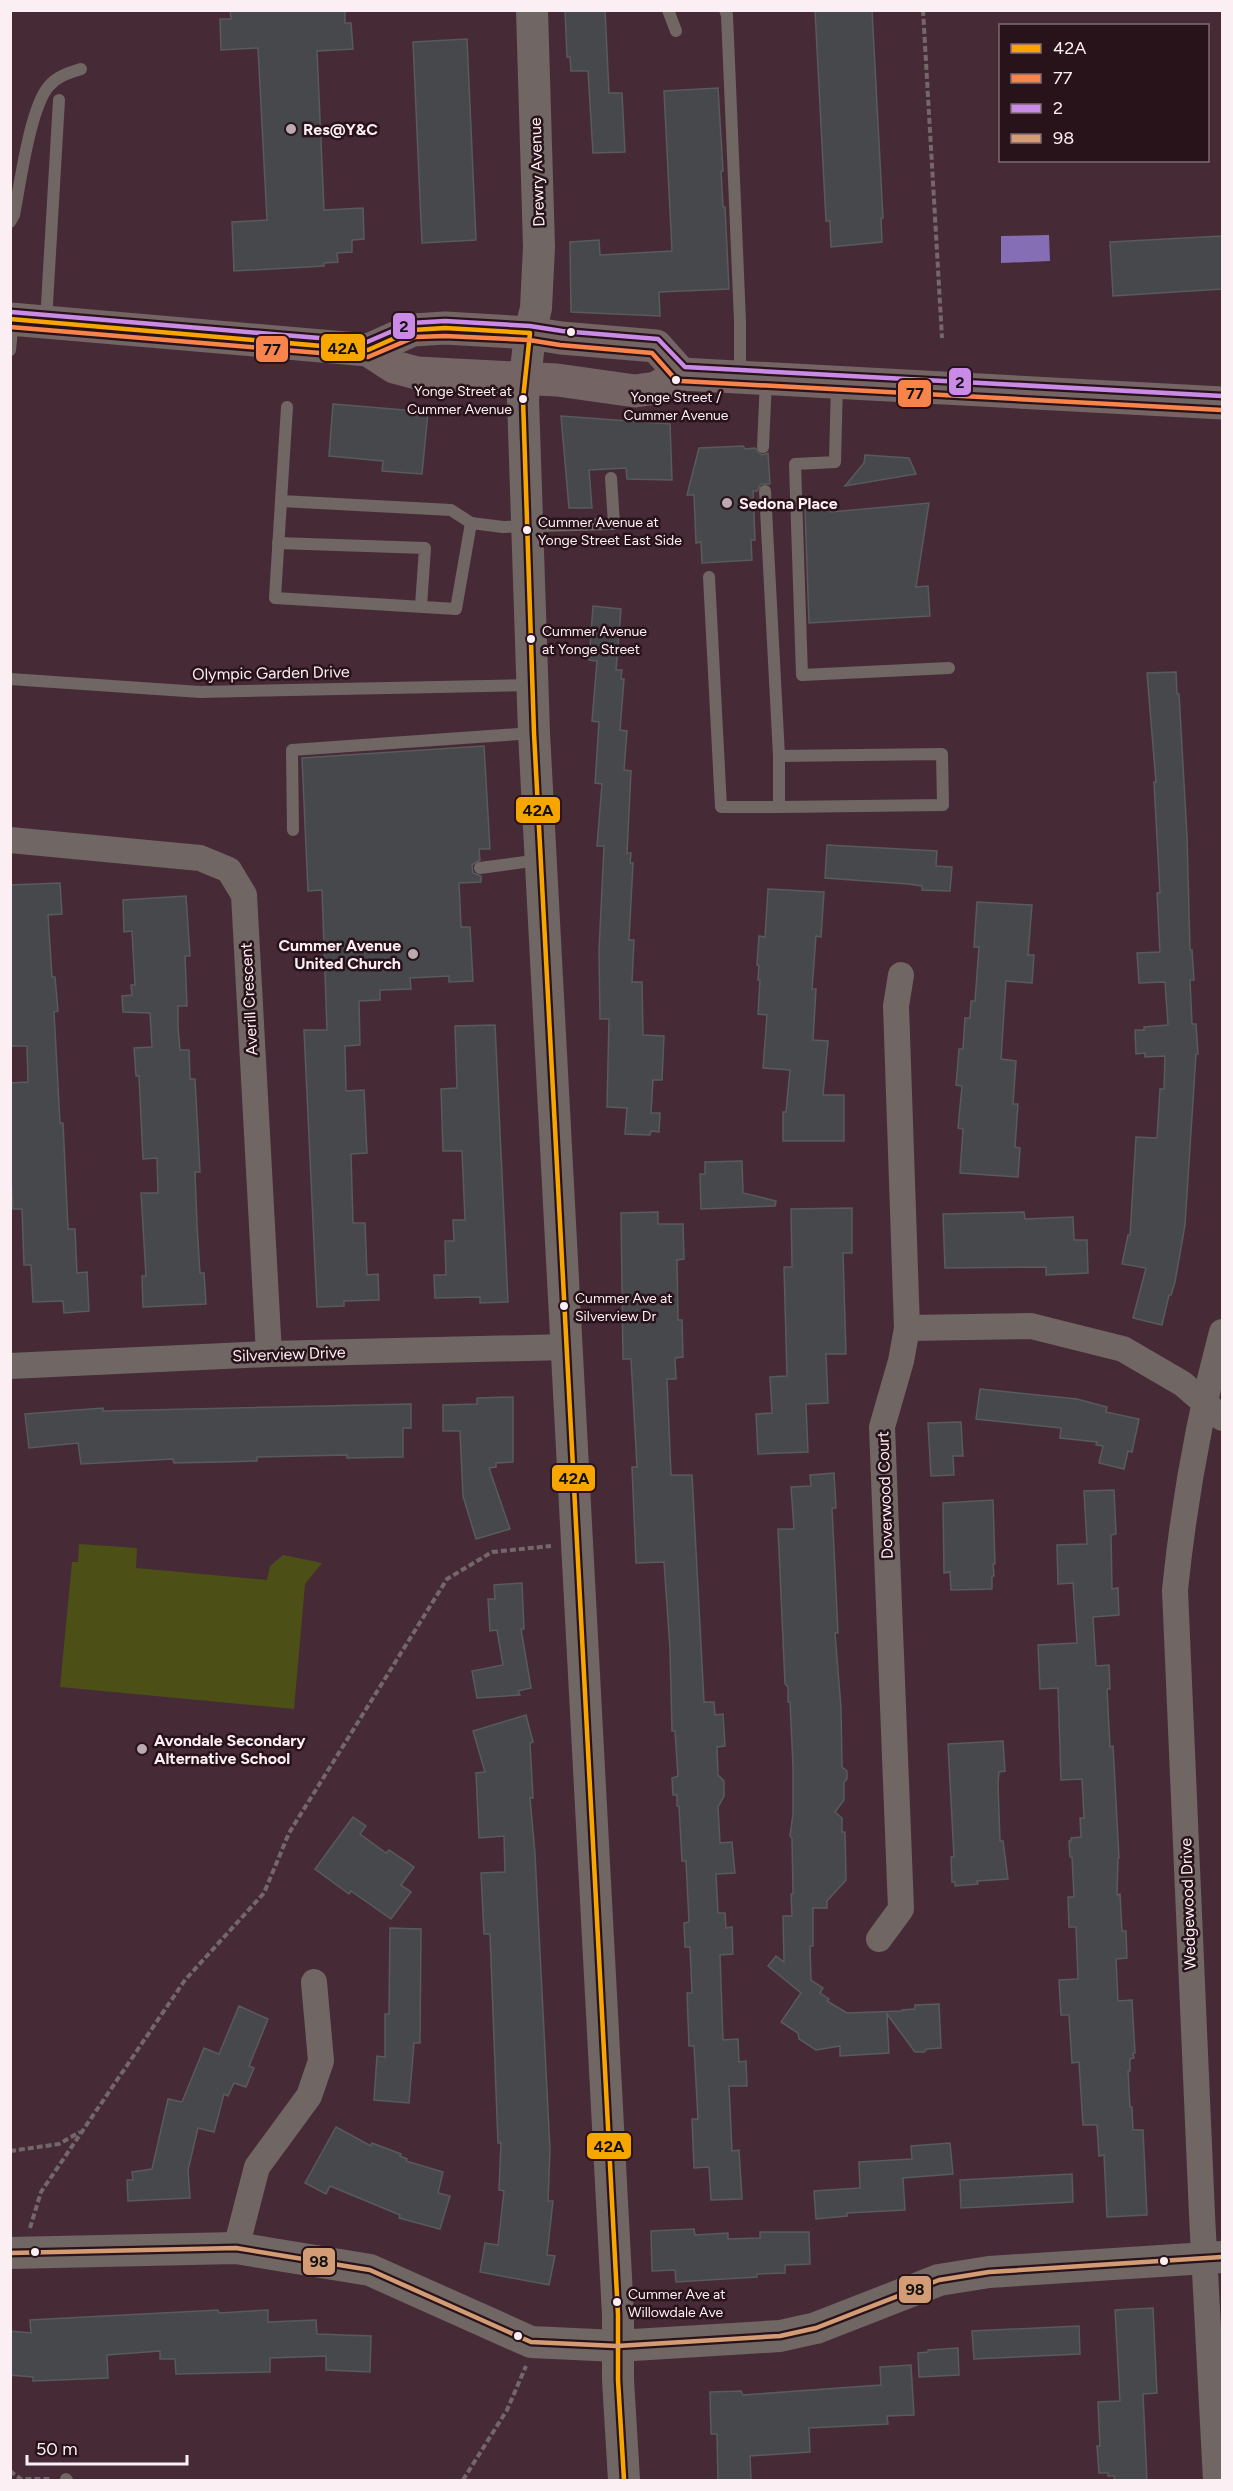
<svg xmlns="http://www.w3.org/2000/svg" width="1233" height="2491" viewBox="0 0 1233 2491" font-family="Figtree,sans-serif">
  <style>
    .green { fill: #4c5017 }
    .water { fill: #866eb5 }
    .building { fill: #46484b; stroke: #585a5b; stroke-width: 1.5 }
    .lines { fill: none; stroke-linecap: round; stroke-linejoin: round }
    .path { stroke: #746769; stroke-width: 4; stroke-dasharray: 6 3; stroke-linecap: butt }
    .service { stroke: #706663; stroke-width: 12 }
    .minor { stroke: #706663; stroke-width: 26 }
    .tertiary { stroke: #706663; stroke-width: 32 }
    .primary { stroke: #756464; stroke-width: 33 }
    .bus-1-casing { stroke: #29131b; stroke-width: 9 }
    .bus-2-casing { stroke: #29131b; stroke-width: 9 }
    .bus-3-casing { stroke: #29131b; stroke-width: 9 }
    .bus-4-casing { stroke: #29131b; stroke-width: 9 }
    .bus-1 { stroke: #f7a600; stroke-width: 4.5 }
    .bus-2 { stroke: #f8844c; stroke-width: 4.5 }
    .bus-3 { stroke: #ca8be6; stroke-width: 4.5 }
    .bus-4 { stroke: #d39c74; stroke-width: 4.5 }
    .poi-dot { fill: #bcaab1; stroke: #29131b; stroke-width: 2 }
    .bus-dot { fill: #fceff3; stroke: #29131b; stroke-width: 2 }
    .labels { text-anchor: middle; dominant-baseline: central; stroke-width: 5; stroke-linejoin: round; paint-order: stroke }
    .bus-label { font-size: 14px; fill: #fceff3; stroke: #29131b; text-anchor: start }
    .poi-label { font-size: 16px; font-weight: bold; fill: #fceff3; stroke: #29131b; text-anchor: start }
    .street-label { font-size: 16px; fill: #fceff3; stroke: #29131b }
    .line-badge { stroke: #29131b; stroke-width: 2 }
    .pale-badge-label { font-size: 16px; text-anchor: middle; font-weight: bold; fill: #111 }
  </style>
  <rect width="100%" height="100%" fill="#462b36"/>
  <path class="green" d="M79 1544 137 1548 136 1568 267 1580 270 1566 283 1555 322 1563 305 1584 294 1709 60 1687 72 1562H78Z"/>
  <path class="water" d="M1049 235 1050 261 1001 263V236Z"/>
  <g class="building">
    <path d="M230 10H345V23H351L353 49 317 51 324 210 363 208 364 239 352 240V252L337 253 338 262 324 263V266L234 271 232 222 267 220 258 48 221 50 220 19H231Z"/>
    <path d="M565 10H605L609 93H622L625 152 593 153 588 71H571L570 57H567Z"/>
    <path d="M815 10H872L883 218H881L882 242 831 247 830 221H826Z"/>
    <path d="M467 39 476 240 422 243 413 42Z"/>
    <path d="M718 88 723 171H721L723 207H725L729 289 659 292 660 316 571 312 570 242 599 240 600 255 672 251 664 91Z"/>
    <path d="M1222 236V289L1113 296 1110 242Z"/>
    <path d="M333 404 428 412 422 474 382 471 383 461 329 456Z"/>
    <path d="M561 416 670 424 672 480 627 479 626 468 589 470 592 508H569Z"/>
    <path d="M743 446 745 449 755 448 762 455 768 453 770 484H761L757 491H753L755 540H751L752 560 702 563 701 542 696 543 694 495H687L699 448Z"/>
    <path d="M865 455 909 458 916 474 845 486 864 463Z"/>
    <path d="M929 503 916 587 928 586 930 616 809 623 805 510 830 508 831 512Z"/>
    <path d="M593 606 621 609 616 670H622L621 679H624L620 730 627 731 624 770 631 771 627 853H631L630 863H633L629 940H634L632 982H642L643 1035 664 1036 662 1080H653L651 1113H660L659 1132 651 1131 650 1135 625 1134 627 1108 607 1107 609 1019H600L599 951 604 846H597L602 784 595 783 599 722 592 721 597 661 589 660Z"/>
    <path d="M1176 672 1177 694H1179L1187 836 1190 950H1192L1194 980H1190L1192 1024H1196L1198 1054H1196L1185 1225 1175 1282 1171 1295H1169L1162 1325 1133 1318 1146 1268 1122 1264 1128 1235H1130L1136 1137 1157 1138 1160 1089H1164L1165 1056 1145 1057V1053L1136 1054 1135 1030H1144V1027L1168 1025 1165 982 1139 983 1137 953 1160 952 1157 893H1160L1154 782H1156L1147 673Z"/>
    <path d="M484 746 490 849H479L480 860 472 865 473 873 481 876V882L459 883 461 927H470L473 981 449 982V976L410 978 411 989 380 990V1000L359 1001 360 1045 345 1046 346 1091 364 1090 367 1153 351 1154 353 1223H365L367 1275 378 1274 379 1300 344 1301V1306L317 1307 304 1030H327L322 890 308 891 302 758Z"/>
    <path d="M827 845 937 851 936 866 952 867 950 891 922 890V886L908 884 825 878Z"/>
    <path d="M60 883 62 914 48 915 52 977H55L58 1011 54 1012 60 1123H63L68 1229H75L77 1273 87 1272 89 1311 64 1313 63 1301 33 1302 31 1265H24L22 1209H13L10 1163V1083L28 1082 27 1046H10V885Z"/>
    <path d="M768 889 824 892 821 937 816 936 812 989H816L813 1040 828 1041 823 1095H844V1141H783V1112H786L790 1070 763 1068 767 1015 758 1014 760 980H758L759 966 757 965 759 936 765 937Z"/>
    <path d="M186 896 190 956H185L187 1006H178V1027L180 1050H189L190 1079H195L200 1172H195L197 1225 200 1273H204L206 1304 143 1307 142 1276H146L141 1193H158L157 1158 143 1159 139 1076H136L134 1048 152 1047 150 1013 123 1012 122 996 132 995 131 985H135L132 931 124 932 123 900Z"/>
    <path d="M977 902 1032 905 1028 955H1034L1032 983 1006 981 1001 1059 1016 1061 1013 1104H1018L1015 1147 1020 1148 1018 1177 960 1173 963 1129 958 1128 962 1086 956 1085 959 1049H963L965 1018H970L971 1001H975L979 947H974Z"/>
    <path d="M495 1025 508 1302 480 1303V1297L435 1298 434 1275H446L445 1241H454L453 1220H465L462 1151H443L441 1089 457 1088 455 1026Z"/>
    <path d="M742 1161 743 1193 776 1201 775 1206 701 1209 700 1174H705V1162Z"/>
    <path d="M852 1208V1253H843L846 1354H826L828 1403 806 1404 808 1452 758 1454 756 1414 772 1413 770 1377 787 1376 784 1267H792L791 1209Z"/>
    <path d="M658 1212V1224H683L684 1259 677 1260 678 1320H682L683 1357 675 1358 676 1379H667L671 1475H692L704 1702H714L715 1715 723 1714 725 1746 717 1747 718 1775 724 1781V1796L718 1807 720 1843 732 1842 735 1873 716 1874 718 1913H725L726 1928 732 1927 733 1954 720 1955 723 2040 738 2039 739 2062 746 2061 747 2086H729L732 2151 739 2150 742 2199 711 2200 709 2167 694 2168 692 2119H698L694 2046H689L687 1993H692L690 1947H685L684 1923 689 1922 686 1861H682L679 1806H677V1795H673L672 1778 678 1776 675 1731H672L670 1649 664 1562 636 1563 632 1467H637L631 1359H623L621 1213Z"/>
    <path d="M1024 1212 1025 1219 1073 1217 1074 1240H1087L1088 1273 1046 1275V1267L945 1268 943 1214Z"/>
    <path d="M980 1389 1077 1399 1107 1407 1106 1412 1139 1419 1132 1452 1128 1451 1124 1469 1099 1463 1103 1446 1096 1445 1097 1442 1060 1438 1061 1428 976 1419Z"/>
    <path d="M513 1397V1462L496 1463V1467L489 1468 510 1529 476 1539 463 1496 460 1431H443V1405L477 1404V1398Z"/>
    <path d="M411 1404V1428H403V1457L347 1458V1455L257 1457V1461L222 1462 174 1463 173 1459 81 1464 78 1443 29 1448 25 1414 103 1408V1411Z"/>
    <path d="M961 1422 963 1456H953L954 1475 931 1476 928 1423Z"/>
    <path d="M834 1473 836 1508H832L838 1633H835L841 1708 842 1767 847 1771V1779L844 1782V1800L835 1812 842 1818V1832H845L846 1880 827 1901V1908H813V1946H810L811 1980 823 1988 820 1993 829 1999 827 2001 847 2013 902 2011V2010L915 2009V2005L939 2004 941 2048 927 2049 924 2052H915L887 2014 889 2053 840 2056V2046L816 2050 799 2039 798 2033 781 2022 801 1993 768 1966 776 1956 784 1962 783 1916H792L791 1894H793L792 1838 790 1836 793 1814V1766L790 1702H788V1687L785 1684 778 1529H794L791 1487 811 1486 810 1475Z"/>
    <path d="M1114 1490 1116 1534 1111 1535 1112 1589 1118 1588 1119 1615 1093 1617 1096 1666 1109 1665 1110 1689H1107L1109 1728 1110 1747 1113 1746 1119 1858H1118L1117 1895 1120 1894 1122 1931H1126L1127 1958 1116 1959 1118 2001 1132 2000 1135 2053H1133L1134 2058 1130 2059V2071H1128L1130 2107H1132L1133 2130H1143L1147 2215 1107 2217 1104 2155 1099 2156 1097 2125H1083L1079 2062 1072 2063 1069 2015H1061L1059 1980 1078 1979 1076 1927H1069L1068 1897H1074L1072 1857H1070L1069 1841H1071V1838L1081 1837 1080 1818H1084L1082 1779 1061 1780 1058 1688 1040 1689 1038 1645 1077 1643 1073 1583 1058 1584 1057 1545 1087 1544 1084 1491Z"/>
    <path d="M993 1500 995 1564H993L994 1576H992V1589L951 1590 950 1572 944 1573 943 1503Z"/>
    <path d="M522 1583 524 1629H521L531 1688 518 1691 520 1695 477 1698 472 1671 503 1665 497 1630 490 1631 488 1599H495L494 1585Z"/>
    <path d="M526 1715 533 1742 530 1743 533 1798H530L535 1854 550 2150 548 2201H553L547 2255 555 2256 549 2285 480 2272 485 2243 498 2245 504 2191 499 2190 501 2143H498L490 1934H484L481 1873 505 1872 504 1836 479 1838 476 1773 485 1772 473 1731Z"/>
    <path d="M1003 1741 1005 1771 999 1772 998 1784 1000 1841H1003L1008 1879 977 1881 978 1884 955 1886V1882H952L951 1857H954L948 1744Z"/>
    <path d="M353 1817 366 1826 360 1834 386 1853 389 1850 414 1867 401 1885 411 1892 391 1919 351 1891 349 1894 315 1869Z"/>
    <path d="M390 1928 421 1929 420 2043H414L409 2103 374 2100 377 2056 385 2057V2014H389Z"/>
    <path d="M239 2006 268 2019 249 2066 254 2068 246 2087 234 2083 228 2096 224 2094 214 2132 198 2128 188 2170 190 2198 128 2201 127 2180H133L132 2172 152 2169 168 2099 182 2102 204 2048 219 2054Z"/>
    <path d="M336 2127 371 2146 372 2143 401 2154 400 2156 407 2159 406 2161 443 2172 438 2193 450 2196 440 2229 399 2218 400 2215 330 2186 326 2194 305 2183Z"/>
    <path d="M950 2143 953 2174 903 2178 905 2210 847 2213V2216L816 2219 814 2191 860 2188 859 2162 912 2159 911 2146Z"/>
    <path d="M1072 2174 1073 2202 961 2208 960 2180Z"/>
    <path d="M694 2229 695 2235 728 2233V2239L760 2238V2232H809L810 2264 785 2265V2273L757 2274V2277L676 2282 675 2270 652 2271 651 2231Z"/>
    <path d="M1153 2308 1157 2393 1143 2394 1147 2481H1115L1114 2476H1108V2473H1099L1097 2446H1100L1098 2402 1120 2401 1115 2310Z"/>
    <path d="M218 2310 219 2313 268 2310V2322L316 2320 317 2334 371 2336 370 2372 326 2370V2356L270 2358V2372L176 2374 175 2359H160V2351L107 2355 108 2378 33 2381V2377L10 2375V2331L31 2333 30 2320Z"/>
    <path d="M1079 2326 1080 2354 974 2359 972 2331Z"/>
    <path d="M958 2348 959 2375 919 2377 918 2353 928 2352V2350Z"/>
    <path d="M911 2365 914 2415 887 2416 888 2424 809 2428 810 2452 750 2456 751 2481H718L717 2434H711L710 2392 741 2391 743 2395 881 2385 880 2367Z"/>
  </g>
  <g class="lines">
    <g class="path">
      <path d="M923 10 942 338"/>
      <path d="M10 2151 59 2144 80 2132"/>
      <path d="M30 2228 41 2192 185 1980 264 1893 289 1833 447 1579 492 1552 551 1546"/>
      <path d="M10 2471 21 2479H51"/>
      <path d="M463 2480 507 2410 526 2366"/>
    </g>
    <g class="service">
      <path d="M668 10 676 31"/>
      <path d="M725 10 727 15 740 321V376"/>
      <path d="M10 222 14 215C20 185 30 107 49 86 57 76 69 73 81 69"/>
      <path d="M46 321 59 100"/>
      <path d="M10 350 13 321"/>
      <path d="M837 383 835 462 795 464 802 675 949 668"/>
      <path d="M287 407 281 501 451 510 471 523 503 527 614 524 611 478"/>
      <path d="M763 447 766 379"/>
      <path d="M765 491 779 756 942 754 943 805 779 807V756"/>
      <path d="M281 501 275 598 456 609 471 523"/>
      <path d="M278 543 425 548 421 606"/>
      <path d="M709 577 721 807H779"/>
      <path d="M10 679 200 692 531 685"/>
      <path d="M293 830 292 750 533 733"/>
      <path d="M480 868 539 860"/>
      <path d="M66 2479 67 2480"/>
    </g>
    <g class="minor">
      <path d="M10 840 200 858 229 870 244 895 269 1354"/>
      <path d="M907 1328 1031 1326 1123 1349 1183 1384 1222 1418"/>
      <path d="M10 1366 269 1354 567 1347"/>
      <path d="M879 1939 901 1909 882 1427 901 1361 907 1328 896 1006 901 975"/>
      <path d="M236 2248 257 2167 309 2096 321 2061 314 1982"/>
      <path d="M1216 2480 1202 2215 1175 1590C1184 1502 1199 1417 1222 1332"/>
    </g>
    <g class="tertiary">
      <path d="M532 10 539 247 536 308 530 333 523 399 534 733 618 2315V2380L624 2480"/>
      <path d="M10 2253 236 2248 370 2270 531 2342 617 2346 780 2336 816 2328 939 2280 989 2272 1222 2257"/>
    </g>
    <g class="primary">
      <path d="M10 319 368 350 394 367 417 373 557 380 635 391 656 388 681 374 1222 403"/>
      <path d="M368 350 413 330 445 328 530 333 561 338 656 346 681 374"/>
    </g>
    <defs>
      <path id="bus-1" d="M10 319 368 350 413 330 445 328 530 333 523 399 534 733 618 2315V2380L624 2480"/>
      <path id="bus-2" d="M10 327 368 357 415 337 445 336 529 340 560 345 652 353 676 380 681 381 1222 410"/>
      <path id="bus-3" d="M11 312 367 342 411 323 445 321 530 326 562 331 658 339 685 367 1222 396"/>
      <path id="bus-4" d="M10 2253 236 2248 370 2270 531 2342 617 2346 780 2336 816 2328 939 2280 989 2272 1222 2257"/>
    </defs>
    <use href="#bus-1" class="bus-1-casing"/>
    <use href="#bus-2" class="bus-2-casing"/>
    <use href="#bus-3" class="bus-3-casing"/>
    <use href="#bus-4" class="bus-4-casing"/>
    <use href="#bus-1" class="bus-1"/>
    <use href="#bus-2" class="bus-2"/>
    <use href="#bus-3" class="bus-3"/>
    <use href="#bus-4" class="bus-4"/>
  </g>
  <g class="poi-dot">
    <circle cx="291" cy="129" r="6"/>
    <circle cx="727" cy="503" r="6"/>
    <circle cx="413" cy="954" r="6"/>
    <circle cx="142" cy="1749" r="6"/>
  </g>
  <g class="bus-dot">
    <circle cx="571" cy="332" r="5"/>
    <circle cx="676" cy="380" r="5"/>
    <circle cx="523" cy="399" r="5"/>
    <circle cx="527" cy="530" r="5"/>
    <circle cx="531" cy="639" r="5"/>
    <circle cx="564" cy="1306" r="5"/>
    <circle cx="35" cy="2252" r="5"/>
    <circle cx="1164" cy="2261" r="5"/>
    <circle cx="617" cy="2302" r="5"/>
    <circle cx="518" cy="2336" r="5"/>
  </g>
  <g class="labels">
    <g class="bus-label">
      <text x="512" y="391" text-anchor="end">Yonge Street at<tspan x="512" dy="18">Cummer Avenue</tspan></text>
      <text x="676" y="397" text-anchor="middle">Yonge Street /<tspan x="676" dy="18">Cummer Avenue</tspan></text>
      <text x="538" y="522">Cummer Avenue at<tspan x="538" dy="18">Yonge Street East Side</tspan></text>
      <text x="542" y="631">Cummer Avenue<tspan x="542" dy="18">at Yonge Street</tspan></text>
      <text x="575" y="1298">Cummer Ave at<tspan x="575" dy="18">Silverview Dr</tspan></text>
      <text x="628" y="2294">Cummer Ave at<tspan x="628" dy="18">Willowdale Ave</tspan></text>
    </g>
    <g class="poi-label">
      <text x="303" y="129">Res@Y&amp;C</text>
      <text x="739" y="503">Sedona Place</text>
      <text x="401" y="945" text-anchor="end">Cummer Avenue<tspan x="401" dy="18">United Church</tspan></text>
      <text x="154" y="1740">Avondale Secondary<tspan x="154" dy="18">Alternative School</tspan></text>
    </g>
    <g class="street-label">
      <text transform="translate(537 172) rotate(-92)">Drewry Avenue</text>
      <text transform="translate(271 673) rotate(-1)">Olympic Garden Drive</text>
      <text transform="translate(249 999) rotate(-93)">Averill Crescent</text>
      <text transform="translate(289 1354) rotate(-2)">Silverview Drive</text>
      <text transform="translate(885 1495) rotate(-92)">Doverwood Court</text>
      <text transform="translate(1188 1904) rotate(-92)">Wedgewood Drive</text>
    </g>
  </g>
  <g class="line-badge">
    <rect x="392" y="312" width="24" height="28" rx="6" fill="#ca8be6"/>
    <rect x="320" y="333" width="46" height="29" rx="6" fill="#f7a600"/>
    <rect x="255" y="335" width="34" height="28" rx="6" fill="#f8844c"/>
    <rect x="948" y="367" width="24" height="29" rx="6" fill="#ca8be6"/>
    <rect x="897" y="379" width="35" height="29" rx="6" fill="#f8844c"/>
    <rect x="515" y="796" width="46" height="28" rx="6" fill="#f7a600"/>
    <rect x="551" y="1464" width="45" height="28" rx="6" fill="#f7a600"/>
    <rect x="586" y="2132" width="46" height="28" rx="6" fill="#f7a600"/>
    <rect x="302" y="2247" width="34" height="29" rx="6" fill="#d39c74"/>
    <rect x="898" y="2275" width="34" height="29" rx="6" fill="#d39c74"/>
  </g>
  <g class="pale-badge-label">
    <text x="404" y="332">2</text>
    <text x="343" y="354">42A</text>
    <text x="272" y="355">77</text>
    <text x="960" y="388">2</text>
    <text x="915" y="399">77</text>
    <text x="538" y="816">42A</text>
    <text x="574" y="1484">42A</text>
    <text x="609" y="2152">42A</text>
    <text x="319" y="2267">98</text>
    <text x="915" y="2295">98</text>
  </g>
  <rect width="1233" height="2491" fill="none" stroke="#fceff3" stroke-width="24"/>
  <rect x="999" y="24" width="210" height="138" fill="#29131b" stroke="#7d6b71" stroke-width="1.5"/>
  <rect x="1011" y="44" width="30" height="9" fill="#f7a600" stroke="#7d6b71" stroke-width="1.5"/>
  <text x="1053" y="54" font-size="18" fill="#fceff3">42A</text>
  <rect x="1011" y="74" width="30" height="9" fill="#f8844c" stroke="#7d6b71" stroke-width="1.5"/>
  <text x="1053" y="84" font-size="18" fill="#fceff3">77</text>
  <rect x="1011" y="104" width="30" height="9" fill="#ca8be6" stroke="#7d6b71" stroke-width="1.5"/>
  <text x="1053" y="114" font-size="18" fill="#fceff3">2</text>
  <rect x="1011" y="134" width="30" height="9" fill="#d39c74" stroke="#7d6b71" stroke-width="1.5"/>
  <text x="1053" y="144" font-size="18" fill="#fceff3">98</text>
  <path d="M27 2455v9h160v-9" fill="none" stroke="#fceff3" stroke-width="3"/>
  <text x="36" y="2455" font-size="18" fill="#fceff3" stroke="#29131b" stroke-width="4.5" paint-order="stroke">50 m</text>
</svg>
